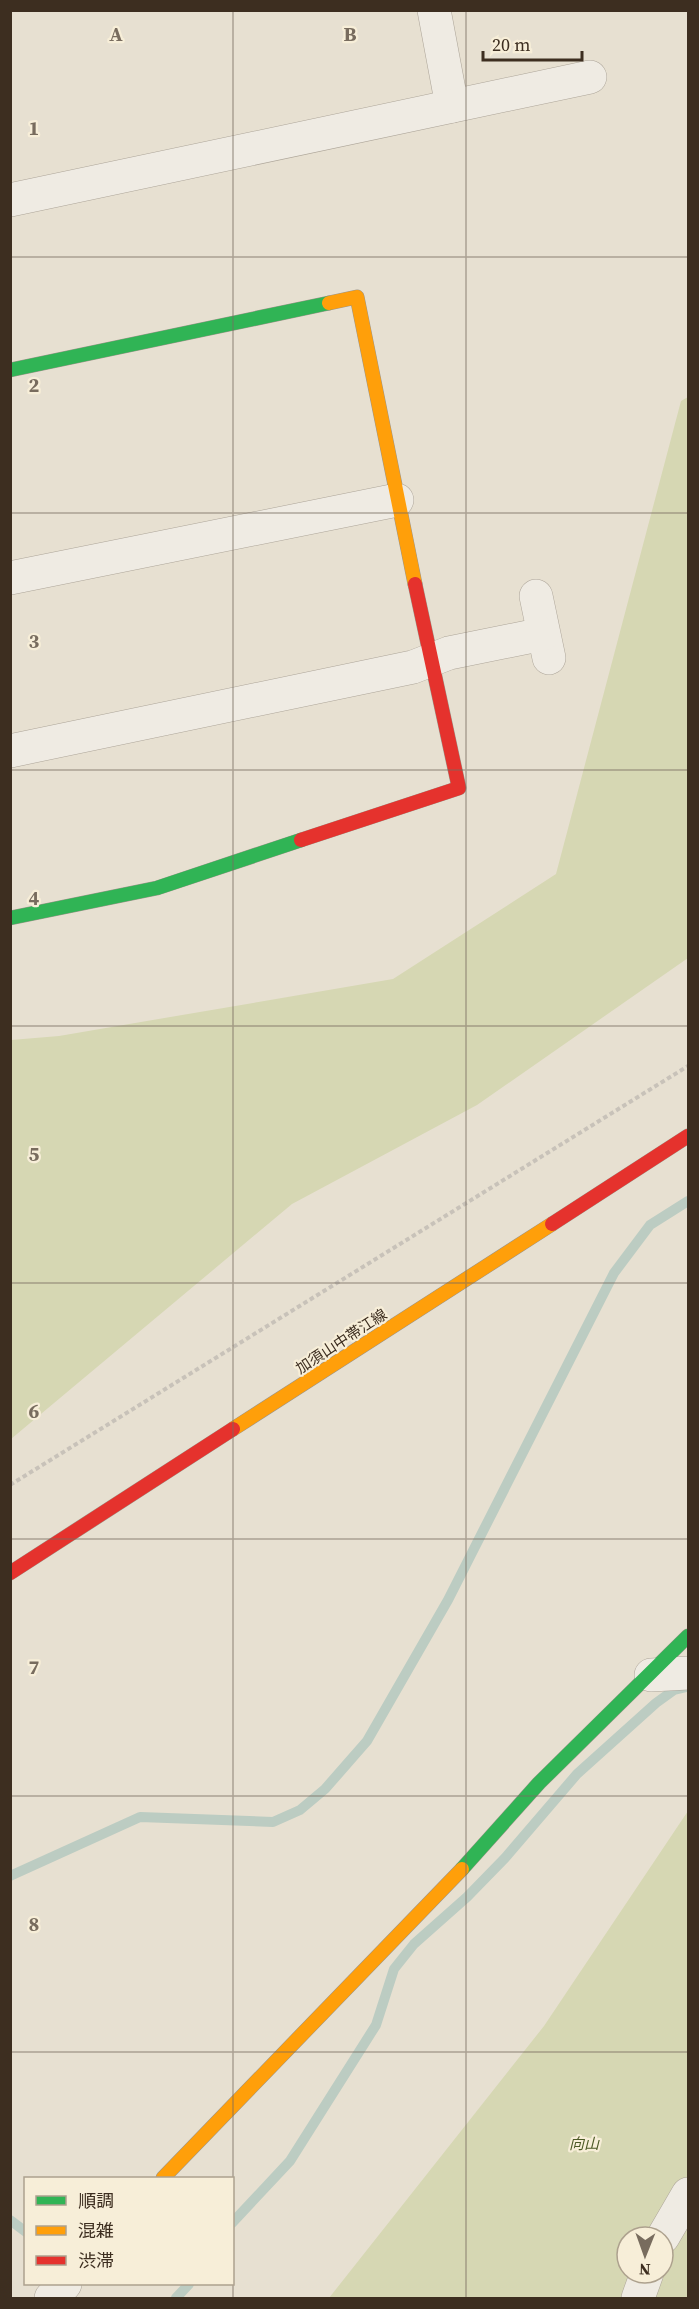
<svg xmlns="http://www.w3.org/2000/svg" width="699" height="2309" viewBox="0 0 699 2309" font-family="'Source Serif 4','Noto Sans JP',serif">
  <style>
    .green { fill: #d6d7b3; fill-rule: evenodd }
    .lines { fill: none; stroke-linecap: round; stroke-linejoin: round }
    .stream { stroke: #bcccc2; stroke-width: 10 }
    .street-casing { stroke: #ada599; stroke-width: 34 }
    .fast-casing { stroke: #9c958a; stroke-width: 15 }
    .slow-casing { stroke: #9c958a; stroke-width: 15 }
    .jam-casing { stroke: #9c958a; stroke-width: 15 }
    .path { stroke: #c8c2b9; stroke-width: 4; stroke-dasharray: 4.5 3; stroke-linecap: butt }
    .street { stroke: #efebe3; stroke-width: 33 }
    .fast { stroke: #30b455; stroke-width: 14 }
    .slow { stroke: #ff9f0a; stroke-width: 14 }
    .jam { stroke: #e5322d; stroke-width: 14 }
    .grid { fill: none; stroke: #786c5e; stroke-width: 1.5; stroke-opacity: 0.55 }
    .labels { text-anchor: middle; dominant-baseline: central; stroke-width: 4.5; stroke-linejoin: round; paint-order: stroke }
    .street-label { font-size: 15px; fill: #3d2e20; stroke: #f7eed8 }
    .park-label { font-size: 15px; font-style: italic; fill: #4d5a26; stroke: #f7eed8 }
    .grid-label { font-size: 20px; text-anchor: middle; font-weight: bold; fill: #786c5e; stroke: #f7eed8; stroke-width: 4.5; stroke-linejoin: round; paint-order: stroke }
  </style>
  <rect width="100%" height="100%" fill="#e7e0d1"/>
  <g class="green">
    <path d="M688 397V958L477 1105 292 1204 11 1439V1040L59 1036 393 979 556 874 681 401Z"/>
    <path d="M688 1811V2298H329L544 2026ZM627 2237H663V2273H627Z"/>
  </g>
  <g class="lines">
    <g class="stream">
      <path d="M10 1876 140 1817 273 1822 300 1810 325 1789 367 1741 448 1600 614 1273 650 1225 688 1201"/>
      <path d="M10 2220 26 2232"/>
      <path d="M232 2223 290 2161 376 2025 394 1969 414 1944 467 1897 505 1858 577 1774 656 1703 674 1690 687 1687"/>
      <path d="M176 2298 189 2284"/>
    </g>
    <defs>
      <g id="street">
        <path d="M434 10 452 106"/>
        <path d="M10 200 590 77"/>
        <path d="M10 578 397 500"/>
        <path d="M536 596 549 658"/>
        <path d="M10 751 413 667 449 653 543 634"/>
        <path d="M651 1675 688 1673"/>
        <path d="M663 2237 688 2194"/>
        <path d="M51 2298 65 2284"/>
        <path d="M638 2298 647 2273"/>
      </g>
      <g id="fast">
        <path d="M10 370 329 303"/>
        <path d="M10 918 157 888 301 840"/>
        <path d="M462 1869 539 1783 688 1636"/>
      </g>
      <g id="slow">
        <path d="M329 303 357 297 415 584"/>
        <path d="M233 1429 552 1224"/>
        <path d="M163 2178 462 1869"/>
      </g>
      <g id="jam">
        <path d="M301 840 459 788 415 584"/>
        <path d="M552 1224 688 1136"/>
        <path d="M10 1573 233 1429"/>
      </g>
    </defs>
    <use href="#street" class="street-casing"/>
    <use href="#fast" class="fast-casing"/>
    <use href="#slow" class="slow-casing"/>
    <use href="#jam" class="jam-casing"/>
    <path class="path" d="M10 1485 688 1066"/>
    <use href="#street" class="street"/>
    <use href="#fast" class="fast"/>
    <use href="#slow" class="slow"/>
    <use href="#jam" class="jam"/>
  </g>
  <path class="grid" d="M233 10V2298M466 10V2298M10 257H688M10 513H688M10 770H688M10 1026H688M10 1283H688M10 1539H688M10 1796H688M10 2052H688"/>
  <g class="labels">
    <g class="street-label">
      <text transform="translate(341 1341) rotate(-33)">加須山中帯江線</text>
    </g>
    <g class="park-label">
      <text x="584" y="2143">向山</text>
    </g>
  </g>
  <g class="grid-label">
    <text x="116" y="41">A</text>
    <text x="350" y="41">B</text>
    <text x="34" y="135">1</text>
    <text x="34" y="392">2</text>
    <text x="34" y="648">3</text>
    <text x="34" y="905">4</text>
    <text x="34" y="1161">5</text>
    <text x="34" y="1418">6</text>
    <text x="34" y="1674">7</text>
    <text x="34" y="1931">8</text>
  </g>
  <rect width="699" height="2309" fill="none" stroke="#3d2e20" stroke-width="24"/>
  <rect x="24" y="2177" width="210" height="108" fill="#f7eed8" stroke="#ada18e" stroke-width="1.5"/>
  <rect x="36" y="2196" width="30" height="9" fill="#30b455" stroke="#ada18e" stroke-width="1.5"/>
  <text x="78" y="2207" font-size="18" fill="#3d2e20">順調</text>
  <rect x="36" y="2226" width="30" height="9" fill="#ff9f0a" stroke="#ada18e" stroke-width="1.5"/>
  <text x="78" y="2237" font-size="18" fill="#3d2e20">混雑</text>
  <rect x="36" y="2256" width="30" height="9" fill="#e5322d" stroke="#ada18e" stroke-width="1.5"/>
  <text x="78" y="2267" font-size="18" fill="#3d2e20">渋滞</text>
  <g transform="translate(645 2255) rotate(181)"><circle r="28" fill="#f7eed8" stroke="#ada18e" stroke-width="1.5"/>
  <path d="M0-4.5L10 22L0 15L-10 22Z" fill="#786c5e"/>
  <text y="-9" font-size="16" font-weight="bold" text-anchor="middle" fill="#3d2e20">N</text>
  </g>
  <path d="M483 51v9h99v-9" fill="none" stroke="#3d2e20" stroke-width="3"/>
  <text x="492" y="51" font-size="18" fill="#3d2e20" stroke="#f7eed8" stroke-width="4.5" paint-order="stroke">20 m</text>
</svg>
